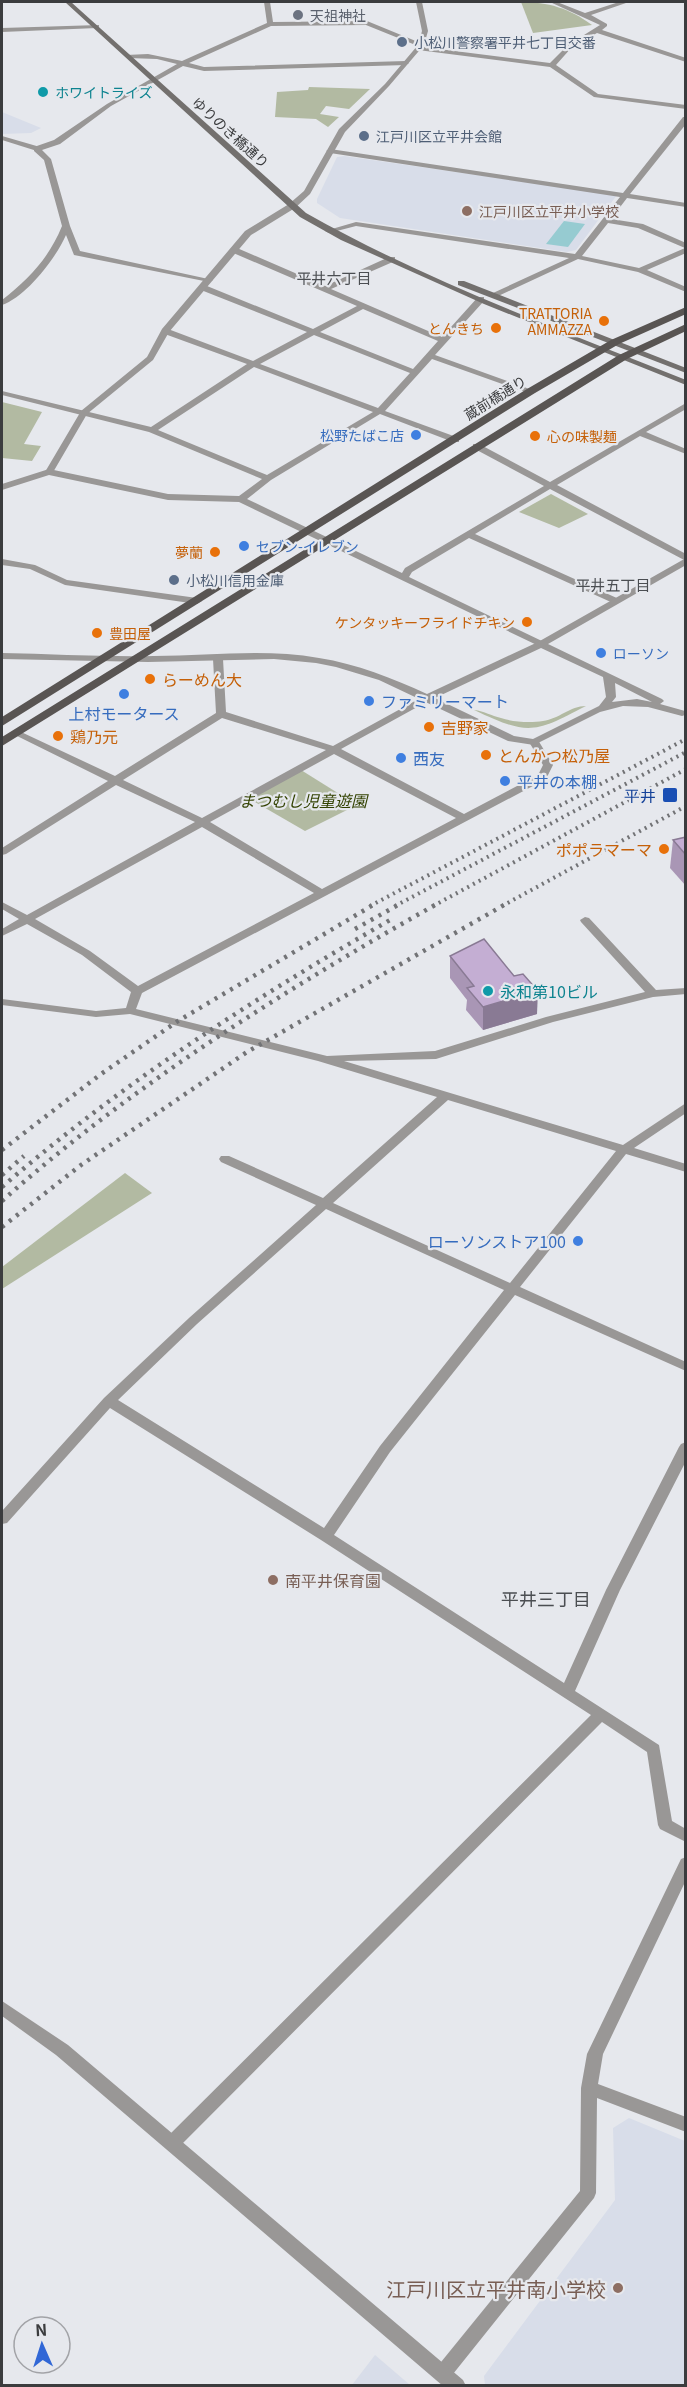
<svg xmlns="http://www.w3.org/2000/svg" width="687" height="2387" viewBox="0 0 687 2387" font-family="Georgia,'Noto Sans JP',serif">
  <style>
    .built { fill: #d8dde9 }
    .green { fill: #b2baa2 }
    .water { fill: #96cbd1 }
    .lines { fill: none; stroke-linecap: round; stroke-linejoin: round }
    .minor { fill: #999796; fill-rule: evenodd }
    .tertiary { fill: #999796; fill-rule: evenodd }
    .secondary { fill: #73706e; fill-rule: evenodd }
    .primary { fill: #595553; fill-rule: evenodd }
    .rail-far1 { stroke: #727376; stroke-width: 4; stroke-dasharray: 2 4.5; stroke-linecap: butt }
    .rail { stroke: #727376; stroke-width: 4.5; stroke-dasharray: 3 6; stroke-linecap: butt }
    .wall { fill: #a996b5 }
    .shaded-wall { fill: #897a94 }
    .building { fill: #c4aed3; stroke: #897a94; stroke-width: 1.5 }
    .worship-dot { fill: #6b7280; stroke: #e6e8ed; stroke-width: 2 }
    .service-dot { fill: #5c6f8a; stroke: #e6e8ed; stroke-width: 2 }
    .culture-dot { fill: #0f9aa8; stroke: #e6e8ed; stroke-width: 2 }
    .education-dot { fill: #8d6e63; stroke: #e6e8ed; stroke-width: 2 }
    .food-dot { fill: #e8710a; stroke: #e6e8ed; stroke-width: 2 }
    .shop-dot { fill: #3f7fe0; stroke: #e6e8ed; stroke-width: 2 }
    .transit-dot { fill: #1a4fb4; stroke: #e6e8ed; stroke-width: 2 }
    .labels { text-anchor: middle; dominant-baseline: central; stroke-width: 4.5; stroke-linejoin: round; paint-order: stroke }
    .far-worship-label { font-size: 14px; fill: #5b616d; stroke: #e6e8ed; text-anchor: start }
    .far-service-label { font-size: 14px; fill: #4e5e75; stroke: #e6e8ed; text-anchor: start }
    .far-culture-label { font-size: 14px; fill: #0d838f; stroke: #e6e8ed; text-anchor: start }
    .far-street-label { font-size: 14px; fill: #3b3c3e; stroke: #e6e8ed }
    .far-education-label { font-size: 14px; fill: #785e54; stroke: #e6e8ed; text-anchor: start }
    .far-food-label { font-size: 14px; fill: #c56008; stroke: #e6e8ed; text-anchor: end }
    .far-shop-label { font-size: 14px; fill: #366cbe; stroke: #e6e8ed; text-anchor: start }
    .far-neighbourhood-label { font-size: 15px; fill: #4b4e52; stroke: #e6e8ed }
    .food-label { font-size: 16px; fill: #c56008; stroke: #e6e8ed; text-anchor: start }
    .shop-label { font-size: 16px; fill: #366cbe; stroke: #e6e8ed; text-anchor: start }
    .transit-label { font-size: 16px; fill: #164399; stroke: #e6e8ed; text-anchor: end }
    .park-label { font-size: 16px; font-style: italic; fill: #334202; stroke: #e6e8ed }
    .culture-label { font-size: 16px; fill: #0d838f; stroke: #e6e8ed; text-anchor: start }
    .education-label { font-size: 16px; fill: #785e54; stroke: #e6e8ed; text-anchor: start }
    .neighbourhood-label { font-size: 18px; fill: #4b4e52; stroke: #e6e8ed }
    .near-education-label { font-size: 20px; fill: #785e54; stroke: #e6e8ed; text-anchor: end }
  </style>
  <rect width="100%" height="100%" fill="#e6e8ed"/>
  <g class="built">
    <path d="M2 112 41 128 31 133 2 134Z"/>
    <path d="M344 156 617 195 576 250 567 252 340 218 317 203V199L337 157Z"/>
    <path d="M629 2118 685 2141V2385H485L484 2376 615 2200 613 2128Z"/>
    <path d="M375 2355 410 2385H352Z"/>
  </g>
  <g class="green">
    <path d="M521 2C548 2 569 8 592 25L533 33Z"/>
    <path d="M309 87 370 89 349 109 326 106 320 114 339 117 328 127 316 119 275 117 277 92 308 90Z"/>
    <path d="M2 402 42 412 24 444 41 446 32 461 2 458Z"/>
    <path d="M551 494 588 514 559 528 519 512Z"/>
    <path d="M586 706C534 733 529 736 474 710 485 711 491 716 501 718 513 722 530 723 543 721 559 719 570 706 586 706Z"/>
    <path d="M301 770 357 805 305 831 248 798Z"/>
    <path d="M125 1173 152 1193 2 1289V1267Z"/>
  </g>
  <path class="water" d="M564 221 585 224 568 247 546 244Z"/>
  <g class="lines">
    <g class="minor">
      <path d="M264 2H270L273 22 367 21 423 44V47L550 63 568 45 600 25 550 2H557L585 13 619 2H627L626 3 591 15 607 24V26L602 30 686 58V62L597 33 572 47 556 65 598 94 686 105V109L594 97 550 67 418 50 415 48 418 46 366 25 271 26 189 63 204 67 406 61 409 63 406 65 204 71 183 66 111 106 60 144 42 150 51 159 70 226 80 251 213 280 209 282 74 255 66 235C56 258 26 297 2 305V300C29 279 49 258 62 226L44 160 34 151V147L54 140 107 104 177 64 157 59 128 58 125 56 126 55 148 54 182 61 267 23Z"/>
      <path d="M99 25V27L97 28 2 32V28Z"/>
      <path d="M683 117H686V124L630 194 686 203V207L627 198 611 219 643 224 686 243V253L647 270 686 287V292L638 272 578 259 496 297H493V293L569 258 356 226 329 233 325 231 356 222 575 254 620 197 330 153 326 151 330 149 623 193ZM608 223 638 228 685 248 639 268 582 256Z"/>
      <path d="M231 248H237L325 286 389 257H395V261L331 289 442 337 478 297H484V301L435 355 535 391 528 393 432 359 385 411 459 438V442H453L380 414 271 480 247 499 402 573 405 568 544 486 473 448V444H479L550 482 686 403V409L646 432 686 449V454L640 436 557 485 686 554V561L550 489 475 534 619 599V603H613L469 538 412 572 409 577 544 642V646L541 647 239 502 168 500 49 475 2 490V484L49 469 168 494 239 496 262 479 149 432 2 395V391L151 427 247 364 162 333V329H168L253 361 307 332 201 290V286H207L313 329 357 306 231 252ZM363 309 438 341 413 369 320 332ZM314 335 410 373 378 408 260 364ZM254 367 373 412 267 475 158 430Z"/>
      <path d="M2 559 35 565 67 580 197 598 202 601 197 604 65 585 30 569 2 565Z"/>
      <path d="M218 656 223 659 226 712 333 746 424 696H430V700L341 749 464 814 538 775 543 765 529 742 530 740H538L553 765 546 779 142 993 136 1009 327 1056 435 1051 546 1017 645 992 581 922 580 920 585 917 589 918 656 990 686 988V994L653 997 553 1022 436 1059 344 1061 623 1145 686 1103V1113L634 1148 686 1164V1172L626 1154 520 1287 686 1362V1371L515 1295 390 1452 334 1535 564 1683 606 1590 679 1447 681 1444 686 1442V1461L620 1590 575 1691 659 1745 672 1821 686 1829V1842L660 1829 658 1825 647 1752 602 1722 178 2148 172 2150 166 2148 164 2143 166 2138 591 1715 321 1540 110 1408 7 1523 2 1524V1511L104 1398 189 1318 316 1205 221 1162 219 1159 221 1156H229L323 1198 437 1097 318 1061 130 1014 96 1017 2 1005V999L96 1011 126 1008 131 992 82 955 27 924 2 936V929L19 919 2 909V902L27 915 195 822 116 785 6 854 2 855V848L108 781 11 733 13 731H19L115 776 216 713 213 659ZM222 718 326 750 202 818 123 780ZM334 754 456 818 322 889 210 822ZM202 827 314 893 138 986 90 951 35 919ZM448 1100 616 1151 510 1283 333 1203ZM326 1209 504 1290 380 1446 324 1528 118 1400 197 1324Z"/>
      <path d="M686 1857V1880L603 2054 598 2084 686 2117V2132L597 2098 596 2193 594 2198 449 2379 443 2381 437 2379 434 2373 437 2367 580 2191 581 2088 587 2054 681 1859Z"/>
    </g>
    <g class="tertiary">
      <path d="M416 2H422L428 31 424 45 389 86 345 132 310 194 295 208 251 235 169 332 153 360 87 414 52 474H46L45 472 81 411 147 357 162 329 245 231 289 204 304 191 339 129 385 84 418 45 422 31Z"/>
      <path d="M2 136 40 147 41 149 37 151 2 140Z"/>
      <path d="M686 558V565L548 644 662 699 664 701 660 704 685 711V715L682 716 648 707 623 706 600 712 534 745 508 741 379 680 336 667 316 663 274 659 148 662 2 659V653C52 654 103 657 154 656 208 656 264 648 319 658 357 664 392 678 427 694L538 642ZM541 648 603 677 606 697 599 706 533 739 514 736 435 698ZM615 683 652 702 637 699 612 702 616 697Z"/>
      <path d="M2 2001 68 2045 463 2380 466 2386H443L56 2055 2 2016Z"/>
    </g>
    <g class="secondary">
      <path d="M65 2H71L306 213C424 280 559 329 686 380V385L484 304 341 240 300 217Z"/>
      <path d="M458 281H464L686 368V373L458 285Z"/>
    </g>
    <g class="primary">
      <path d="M686 307V314L619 344 535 393 2 726V717L527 389 611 340Z"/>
      <path d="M686 324V331L627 359 2 746V737L619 355Z"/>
    </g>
    <g class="rail-far1">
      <path d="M370 906 686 739"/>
      <path d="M395 906 686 752"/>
      <path d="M433 906 686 769"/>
      <path d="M502 906 686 806"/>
    </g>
    <g class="rail">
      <path d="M355 929 398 905"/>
      <path d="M2 1150 101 1074 178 1021 373 905"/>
      <path d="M2 1175 24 1156"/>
      <path d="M2 1187C122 1083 253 999 390 920"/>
      <path d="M2 1201C131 1086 286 989 435 905"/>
      <path d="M2 1227 81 1165 247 1052 504 905"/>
    </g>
  </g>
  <g class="wall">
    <path d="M686 837V886L670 868 673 840Z"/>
    <path d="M450 956 537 1014 483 1030 466 1010 467 1000 450 978Z"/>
  </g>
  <path class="shaded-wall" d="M538 991 537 1014 483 1030V1007Z"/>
  <g class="building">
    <path d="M686 837V855L673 840Z"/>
    <path d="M484 939 514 976 523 974 538 991 483 1007 467 988 474 986 450 956Z"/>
  </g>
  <circle class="worship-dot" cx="298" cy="15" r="6"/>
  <g class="service-dot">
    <circle cx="402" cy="42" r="6"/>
    <circle cx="364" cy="136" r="6"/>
    <circle cx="174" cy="580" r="6"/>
  </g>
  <g class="culture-dot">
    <circle cx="43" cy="92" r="6"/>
    <circle cx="488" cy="991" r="6"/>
  </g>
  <g class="education-dot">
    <circle cx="467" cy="211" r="6"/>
    <circle cx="273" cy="1580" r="6"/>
    <circle cx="618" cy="2288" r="6"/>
  </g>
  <g class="food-dot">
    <circle cx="604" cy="321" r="6"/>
    <circle cx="496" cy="328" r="6"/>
    <circle cx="535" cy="436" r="6"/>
    <circle cx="215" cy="552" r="6"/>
    <circle cx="527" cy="622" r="6"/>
    <circle cx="97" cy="633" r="6"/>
    <circle cx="150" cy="679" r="6"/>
    <circle cx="429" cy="727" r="6"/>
    <circle cx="58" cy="736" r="6"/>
    <circle cx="486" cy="755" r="6"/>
    <circle cx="664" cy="849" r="6"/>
  </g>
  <g class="shop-dot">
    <circle cx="416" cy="435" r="6"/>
    <circle cx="244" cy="546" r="6"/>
    <circle cx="601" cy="653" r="6"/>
    <circle cx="124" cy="694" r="6"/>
    <circle cx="369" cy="701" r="6"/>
    <circle cx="401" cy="758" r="6"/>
    <circle cx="505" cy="781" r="6"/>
    <circle cx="578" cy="1241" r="6"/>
  </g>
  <rect class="transit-dot" x="662" y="787" width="16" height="16" rx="3"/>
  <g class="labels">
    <g class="far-worship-label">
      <text x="310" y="15">天祖神社</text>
    </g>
    <g class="far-service-label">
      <text x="414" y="42">小松川警察署平井七丁目交番</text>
      <text x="376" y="136">江戸川区立平井会館</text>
      <text x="186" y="580">小松川信用金庫</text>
    </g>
    <g class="far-culture-label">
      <text x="55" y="92">ホワイトライズ</text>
    </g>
    <g class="far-street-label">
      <text transform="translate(231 132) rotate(42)">ゆりのき橋通り</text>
      <text transform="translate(495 397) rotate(-32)">蔵前橋通り</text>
    </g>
    <g class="far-education-label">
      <text x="479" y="211">江戸川区立平井小学校</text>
    </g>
    <g class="far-food-label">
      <text x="592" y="313">TRATTORIA<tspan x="592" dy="16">AMMAZZA</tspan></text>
      <text x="484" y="328">とんきち</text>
      <text x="547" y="436" text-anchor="start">心の味製麺</text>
      <text x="203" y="552">夢蘭</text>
      <text x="515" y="622">ケンタッキーフライドチキン</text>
      <text x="109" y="633" text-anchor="start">豊田屋</text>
    </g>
    <g class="far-shop-label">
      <text x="404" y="435" text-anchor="end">松野たばこ店</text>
      <text x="256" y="546">セブン-イレブン</text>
      <text x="613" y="653">ローソン</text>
    </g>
    <g class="far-neighbourhood-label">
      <text x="334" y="277">平井六丁目</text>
      <text x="613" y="584">平井五丁目</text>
    </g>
    <g class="food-label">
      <text x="162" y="679">らーめん大</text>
      <text x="441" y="727">吉野家</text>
      <text x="70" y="736">鶏乃元</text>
      <text x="498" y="755">とんかつ松乃屋</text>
      <text x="652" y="849" text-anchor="end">ポポラマーマ</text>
    </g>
    <g class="shop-label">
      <text x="381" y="701">ファミリーマート</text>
      <text x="124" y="713" text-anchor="middle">上村モータース</text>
      <text x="413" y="758">西友</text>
      <text x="517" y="781">平井の本棚</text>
      <text x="566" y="1241" text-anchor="end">ローソンストア100</text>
    </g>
    <g class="transit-label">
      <text x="656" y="795">平井</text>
    </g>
    <g class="park-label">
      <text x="303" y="800">まつむし児童遊園</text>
    </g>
    <g class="culture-label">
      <text x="500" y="991">永和第10ビル</text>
    </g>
    <g class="education-label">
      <text x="285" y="1580">南平井保育園</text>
    </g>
    <g class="neighbourhood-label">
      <text x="546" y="1598">平井三丁目</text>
    </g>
    <g class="near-education-label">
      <text x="606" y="2288">江戸川区立平井南小学校</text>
    </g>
  </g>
  <rect width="687" height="2387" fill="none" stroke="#3b3c3e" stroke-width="6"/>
  <g transform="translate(42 2345) rotate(357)"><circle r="28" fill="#e6e8ed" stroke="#a2a3a7" stroke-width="1.5"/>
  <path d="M0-4.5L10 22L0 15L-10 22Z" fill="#3167d6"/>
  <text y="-9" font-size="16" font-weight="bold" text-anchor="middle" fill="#3b3c3e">N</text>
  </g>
</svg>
